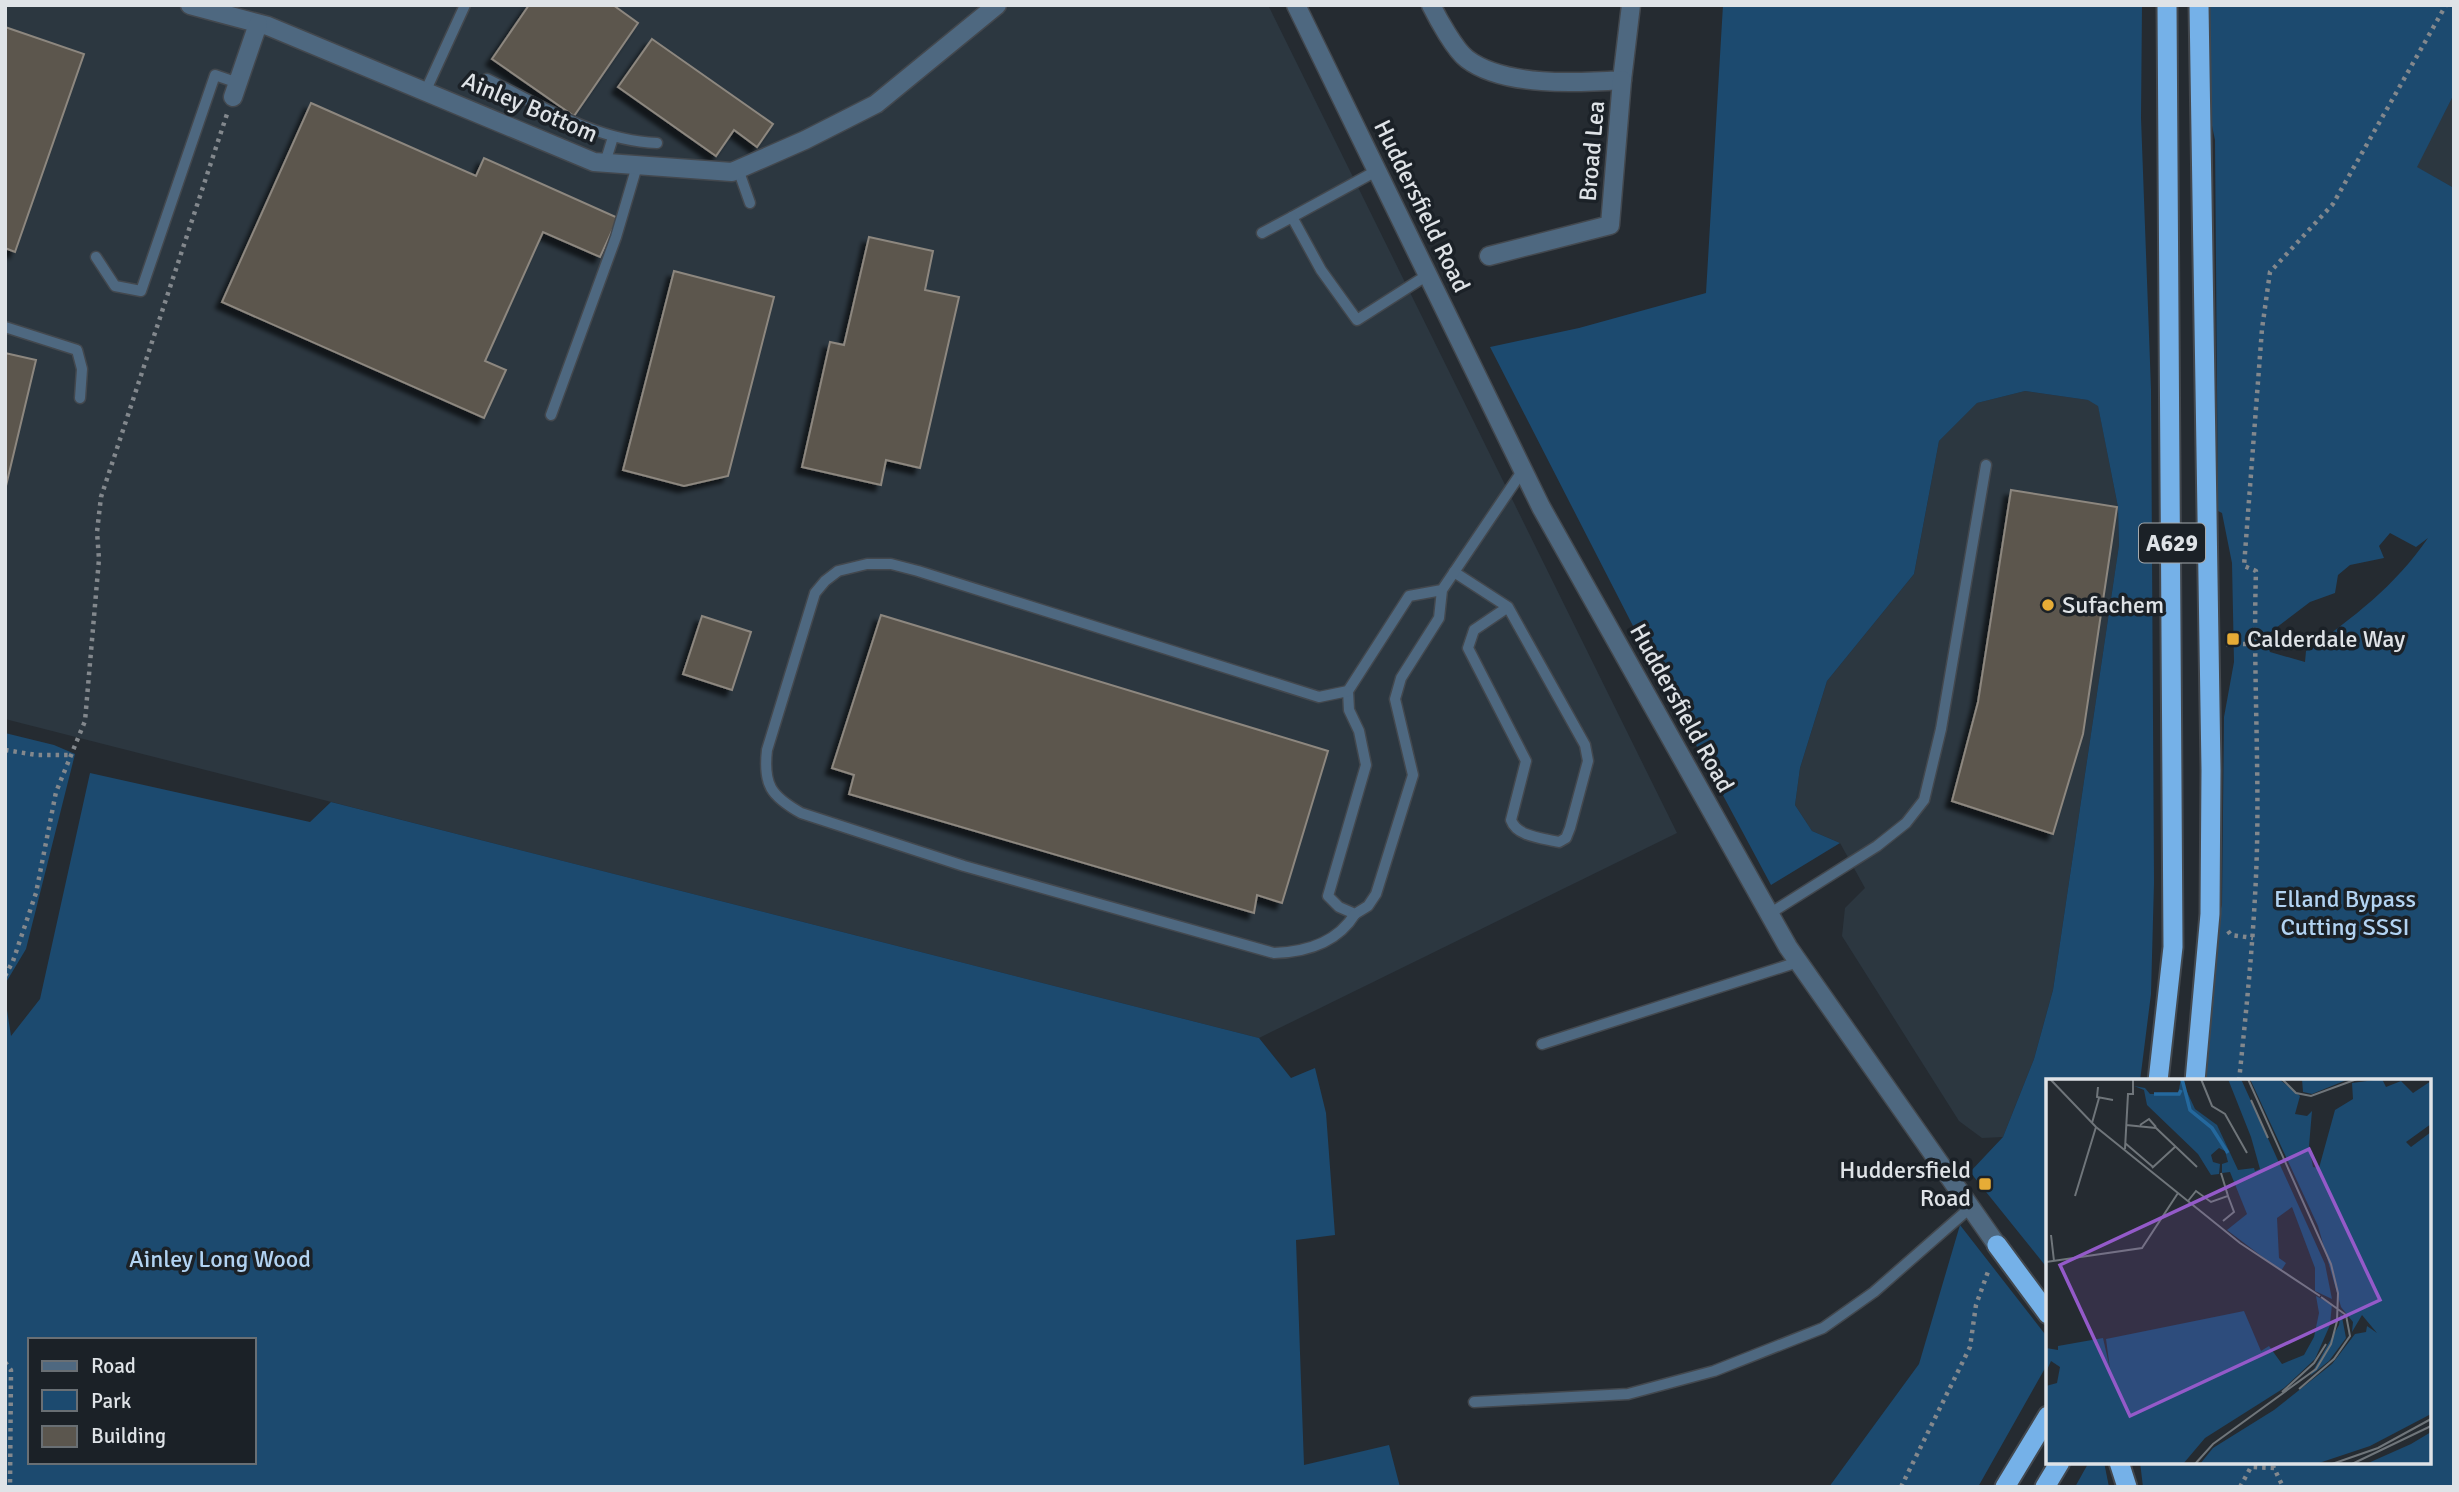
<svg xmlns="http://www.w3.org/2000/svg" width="2459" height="1492" viewBox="0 0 2459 1492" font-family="Signika,sans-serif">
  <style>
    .built { fill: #2c3740 }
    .green { fill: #1c4a6f; fill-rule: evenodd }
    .building { fill: #5b564e; stroke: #8d877f; stroke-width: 2; filter: url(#shadow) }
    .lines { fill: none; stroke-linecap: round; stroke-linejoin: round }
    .service-casing { stroke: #43484e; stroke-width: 13 }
    .minor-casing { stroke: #43484e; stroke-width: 21 }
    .tertiary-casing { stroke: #43484e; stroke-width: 21 }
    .trunk-casing { stroke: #43484e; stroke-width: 23 }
    .path { stroke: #83888d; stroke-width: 4.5; stroke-dasharray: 3.5 5; stroke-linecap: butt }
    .service { stroke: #4e6880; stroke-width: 10 }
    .minor { stroke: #4e6880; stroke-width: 18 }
    .tertiary { stroke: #4e6880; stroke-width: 18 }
    .trunk { stroke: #75b1e8; stroke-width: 19 }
    .poi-dot { fill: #e7ac36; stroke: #1b2127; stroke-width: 2.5 }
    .labels { text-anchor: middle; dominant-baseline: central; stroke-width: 7; stroke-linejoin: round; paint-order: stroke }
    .shield { fill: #1b2127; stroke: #a4a9ad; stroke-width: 2 }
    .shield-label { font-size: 23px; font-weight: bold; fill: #dfe3e7 }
    .street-label { font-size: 24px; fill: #dfe3e7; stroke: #1b2127 }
    .poi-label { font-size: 24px; fill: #dfe3e7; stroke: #1b2127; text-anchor: start }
    .park-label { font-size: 24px; fill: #b2d3f2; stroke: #1b2127 }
    .inset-river { fill: none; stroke: #24689d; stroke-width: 3.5 }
    .inset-road { fill: none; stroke: #6f757a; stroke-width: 2 }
    .view { fill: #945ac9; fill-opacity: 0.15; stroke: #945ac9; stroke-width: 3.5 }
    .inset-edge { fill: none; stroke: #dfe3e7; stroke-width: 3.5 }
  </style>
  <defs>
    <filter id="shadow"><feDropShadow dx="-6" dy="6" stdDeviation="2" flood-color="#0009"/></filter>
  </defs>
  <rect width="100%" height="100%" fill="#252b31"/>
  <g class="built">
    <path d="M5 5H1268L1677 833 1259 1038 5 719Z"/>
    <path d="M2454 94V188L2416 167Z"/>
    <path d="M2025 391 2089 400 2098 405 2118 507 2119 545 2053 990 2034 1059 2003 1137 1982 1138 1959 1121 1842 936 1845 908 1865 888 1840 843 1812 831 1795 805 1800 768 1827 681 1914 574 1939 441 1977 403Z"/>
  </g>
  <g class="green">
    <path d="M1723 5H2142L2141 118 2151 389 2154 882 2151 994 2140 1081H2048V1269L1970 1172 2003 1137 2034 1059 2053 990 2119 545 2118 507 2098 406 2088 400 2025 391 1977 403 1939 441 1914 574 1827 681 1800 768 1795 805 1812 831 1840 843 1771 885 1651 661 1490 347 1579 328 1706 293Z"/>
    <path d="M2210 5H2454V94L2417 167 2454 188V1487H2143L2140 1462H2429V1081H2206L2217 922 2222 905 2224 717 2234 662 2232 563 2222 513 2218 511 2215 140 2211 121ZM2390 533 2416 547 2428 538C2395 586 2353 618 2306 651L2305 662 2270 652 2264 637 2310 602 2335 593 2338 575 2350 565 2384 558 2379 546Z"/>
    <path d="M5 733 54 745 75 754 26 949 5 984Z"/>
    <path d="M90 773 310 822 331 802 1259 1038 1291 1078 1315 1068 1326 1113 1335 1235 1296 1240 1304 1465 1389 1445 1400 1487H5V997L11 1036 40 999ZM30 1340H254V1462H30Z"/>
    <path d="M1960 1225 2048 1338V1363L1978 1487H1829L1919 1364Z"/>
    <path d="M2089 1462H2104L2109 1487H2075Z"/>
  </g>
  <g class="building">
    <path d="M529 5H613L638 23 574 116 492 59Z"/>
    <path d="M5 27 84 54 15 252 5 248Z"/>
    <path d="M652 39 773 124 757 147 734 130 716 156 618 87Z"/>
    <path d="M311 103 476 176 484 158 618 218 600 257 543 232 485 361 506 370 484 418 222 302Z"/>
    <path d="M869 237 933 251 925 290 959 297 920 468 886 460 881 485 802 467 830 342 844 345Z"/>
    <path d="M674 271 774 297 728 476 684 486 623 470Z"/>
    <path d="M5 353 36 360 5 490Z"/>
    <path d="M2011 490 2117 507 2083 734 2053 834 1952 801 1978 702Z"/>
    <path d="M881 615 1328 751 1282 903 1257 895 1254 913 849 794 854 775 832 768Z"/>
    <path d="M702 616 751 632 732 690 683 674Z"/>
  </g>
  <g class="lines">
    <defs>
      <g id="service">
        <path d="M487 79C540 105 596 141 657 143"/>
        <path d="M426 90 465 5"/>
        <path d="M605 163 613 137"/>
        <path d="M738 169 750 203"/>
        <path d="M1378 170 1292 217 1321 270 1357 320 1429 274"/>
        <path d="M1262 233 1292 217"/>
        <path d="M96 257 115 286 141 291 215 75 238 83"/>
        <path d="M5 327 77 350 82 369 80 398"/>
        <path d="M551 415 616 237 637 166"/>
        <path d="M1454 572 1508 607 1585 745 1588 761 1570 828 1566 838 1559 842C1543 838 1517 837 1511 820L1526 761 1468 648 1474 630 1508 607"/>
        <path d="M1442 590 1409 596 1348 691 1349 710 1359 731 1366 765 1328 896 1339 907 1355 914 1368 906 1376 894 1413 775 1395 699 1401 678 1439 618 1442 590 1523 470"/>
        <path d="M1348 691 1319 697 918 571 891 564H867L838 571 825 581 815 593 767 750C763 785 771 796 801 813L964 866 1274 953C1307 952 1337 943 1355 914"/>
        <path d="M1769 914 1877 846 1906 823 1924 800 1941 729 1986 465"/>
        <path d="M1542 1044 1798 962"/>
        <path d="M1474 1402 1628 1394 1714 1371 1823 1328 1874 1292 1971 1207"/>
      </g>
      <g id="minor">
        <path d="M190 5 268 26 594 162 732 172 805 140 876 104 997 5"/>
        <path d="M1431 5C1438 19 1455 50 1467 59 1504 87 1578 83 1622 80L1631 5"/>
        <path d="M233 97 258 24"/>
        <path d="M1489 256 1610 225 1622 80"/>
      </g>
      <path id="tertiary" d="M1296 5 1541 507 1788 947 1997 1245"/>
      <g id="trunk">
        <path d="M2158 1081 2173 947 2167 5"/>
        <path d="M2195 1081 2210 914 2211 770 2199 5"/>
        <path d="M1997 1245 2048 1314"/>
        <path d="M2119 1462 2127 1487"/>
        <path d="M2005 1487 2048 1416"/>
        <path d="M2045 1487 2060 1462"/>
      </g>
    </defs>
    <use href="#service" class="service-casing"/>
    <use href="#minor" class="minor-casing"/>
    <use href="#tertiary" class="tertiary-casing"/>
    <use href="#trunk" class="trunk-casing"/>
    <g class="path">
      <path d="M2226 644H2253"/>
      <path d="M5 750 37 755H69"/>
      <path d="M2228 931 2231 935 2253 938"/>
      <path d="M5 976 13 961 36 893 56 792 85 721 99 559 97 532 101 497 227 114"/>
      <path d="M2239 1081C2247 1003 2255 926 2257 847 2259 755 2253 663 2256 571L2244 566 2262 329 2270 272 2333 204 2446 5"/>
      <path d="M5 1362 11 1370 10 1487"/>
      <path d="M1901 1487 1970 1347 1976 1305 1989 1269"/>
      <path d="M2240 1487 2251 1467 2274 1468 2283 1487"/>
    </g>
    <use href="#service" class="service"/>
    <use href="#minor" class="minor"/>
    <use href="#tertiary" class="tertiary"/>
    <use href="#trunk" class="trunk"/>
  </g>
  <g class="poi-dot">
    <circle cx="2048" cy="605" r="7"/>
    <rect x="2226" y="632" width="14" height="14" rx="3.5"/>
    <rect x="1978" y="1177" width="14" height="14" rx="3.5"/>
  </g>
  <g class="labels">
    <rect class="shield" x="2139" y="523.5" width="66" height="39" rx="5"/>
    <g class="shield-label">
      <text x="2172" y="543">A629</text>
    </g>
    <g class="street-label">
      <text transform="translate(530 107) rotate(23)">Ainley Bottom</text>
      <text transform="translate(1592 151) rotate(-85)">Broad Lea</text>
      <text transform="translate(1422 206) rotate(64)">Huddersfield Road</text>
      <text transform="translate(1682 708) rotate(61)">Huddersfield Road</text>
    </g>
    <g class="poi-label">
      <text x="2062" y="605">Sufachem</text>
      <text x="2247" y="639">Calderdale Way</text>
      <text x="1971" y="1170" text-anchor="end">Huddersfield<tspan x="1971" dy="28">Road</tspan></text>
    </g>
    <g class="park-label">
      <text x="2345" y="899">Elland Bypass<tspan x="2345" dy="28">Cutting SSSI</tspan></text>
      <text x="220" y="1259">Ainley Long Wood</text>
    </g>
  </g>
  <g transform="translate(2046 1079)">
    <rect width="385" height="385" fill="#252b31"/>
    <path d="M135 0 149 30 171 46 192 91 208 89 209 92 214 90 205 58 182 0H195L279 185 286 220 269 212V189L246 128 231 139 233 179 240 184 235 192 181 151 201 135 184 93 176 94V85L182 83 179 72 173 69 165 76 167 83 174 85 173 95 165 96 152 75 101 26 98 11 88 7 99 9 104 15H132ZM204 0H233L254 17 249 35 261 37 266 32 263 67 267 88 273 89 289 31 307 20 306 4 336 0 340 8 355 2 367 14 385 2V45L360 63 365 68 385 53V335L324 367 270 385H154L167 369 228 331 286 285 309 255 320 253 321 247 331 254 316 236 306 253 307 243 295 228 272 147ZM256 0H303L266 15 257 13ZM270 217 286 225 284 246 269 280 238 309 159 359 137 385H0V307L11 304 14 288 5 282 0 293V269L12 271V267L57 259 64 290 60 260 198 232 215 272 223 267 236 285 258 276 268 258 273 234ZM295 233 300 259 283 282 264 297 293 246ZM385 353V385H320L365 365Z" fill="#1c4a6f"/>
    <path class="inset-river" d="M136 0 144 31 166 49 182 74M108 15H133L135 11"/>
    <path class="inset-road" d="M4 0 50 48 194 164 274 217M155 0 166 27 179 35 201 74M236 0 250 14 265 17 311 0M52 8 51 18 67 21M205 21 222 59M46 44 53 19M80 46 110 49 151 88M94 46 103 40 110 48M79 64 107 88M79 70 82 15H87V0M106 89 130 67M29 117 50 48M142 122 150 112 165 123 182 117 175 94M177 142 188 133 182 117M5 156 8 182M0 183 96 169 132 114M253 310 288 280 304 257 300 236 275 218M236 313 268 284 280 265M149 385 167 365 270 290 285 265 291 242 292 214 285 185 202 0M286 385 332 369 385 340M306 385 385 347"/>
    <path class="view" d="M263 70 334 221 84 337 14 186Z"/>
    <rect width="385" height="385" class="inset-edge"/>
  </g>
  <rect width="2459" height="1492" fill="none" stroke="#dfe3e7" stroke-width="14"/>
  <rect x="28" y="1338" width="228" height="126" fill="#1b2127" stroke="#696f74" stroke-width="2"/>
  <rect x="42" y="1361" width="35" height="10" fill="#4e6880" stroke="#696f74" stroke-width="2"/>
  <text x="91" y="1373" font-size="21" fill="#dfe3e7">Road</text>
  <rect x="42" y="1390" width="35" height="21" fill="#1c4a6f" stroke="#696f74" stroke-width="2"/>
  <text x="91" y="1408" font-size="21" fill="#dfe3e7">Park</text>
  <rect x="42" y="1426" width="35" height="21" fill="#5b564e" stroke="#696f74" stroke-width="2"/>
  <text x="91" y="1443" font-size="21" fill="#dfe3e7">Building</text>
</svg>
